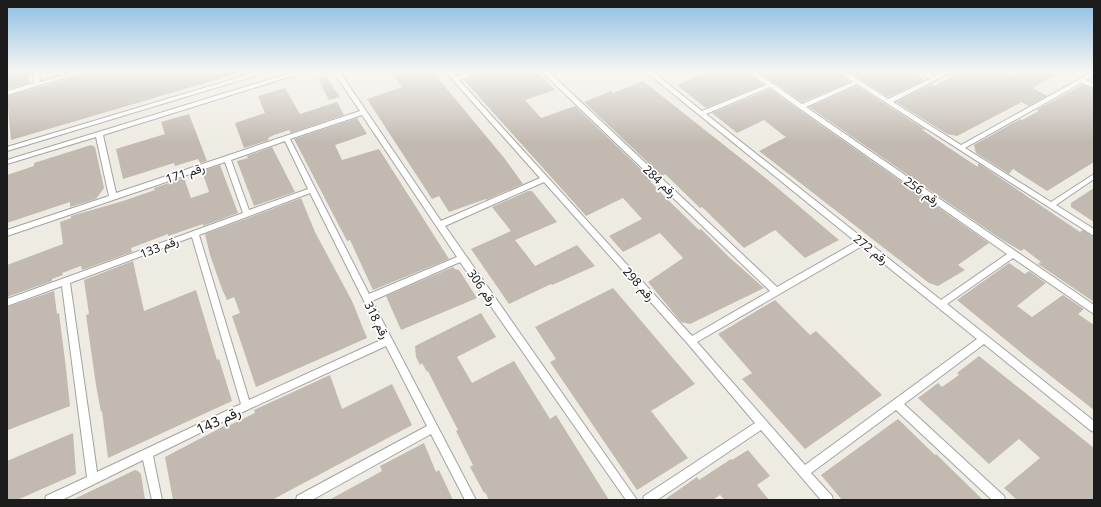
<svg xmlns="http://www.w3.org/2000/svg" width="1101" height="507" viewBox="0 0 1101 507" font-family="'Noto Sans',Vazirmatn,sans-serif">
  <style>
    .building { fill: #c2bab1 }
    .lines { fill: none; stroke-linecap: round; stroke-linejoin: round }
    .street-casing { stroke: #a3a3a3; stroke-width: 2 }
    .street { fill: #fff; fill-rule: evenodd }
    .labels { text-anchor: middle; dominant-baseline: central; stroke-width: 3.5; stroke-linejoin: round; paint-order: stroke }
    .street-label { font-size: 12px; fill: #1c1c1c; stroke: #fff }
    .near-street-label { font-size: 14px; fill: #1c1c1c; stroke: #fff }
  </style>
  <rect width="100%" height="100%" fill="#eeebe2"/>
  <g class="building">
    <path d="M7 71H28L30 83 7 89Z"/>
    <path d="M88 71H236V74L11 140 7 96 58 82Z"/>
    <path d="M390 71H432L505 159 523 184 486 200V199L449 212 439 196 432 199 367 99 402 87Z"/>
    <path d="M488 71H536L555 90 525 100 541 118 575 106 652 180 650 181 664 196 699 230 701 229 729 257 764 288 690 324 681 322 648 282 683 258 660 233 623 252 609 236 642 219 623 198 586 216 464 80Z"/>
    <path d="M710 71H746L763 85 706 108 677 85Z"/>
    <path d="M758 71H836L850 82 802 102Z"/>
    <path d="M848 71H911L925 80 888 97Z"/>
    <path d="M962 71H1001L1013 77 1021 71H1063L1033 88 1047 96 1028 106 1022 102 957 136 947 134 896 102 932 84 935 86Z"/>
    <path d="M326 76 340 97 329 100 318 79Z"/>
    <path d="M643 81 768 180 839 240 805 258 775 230 744 248 702 207 700 208 665 174 662 176 584 102 611 91 613 93Z"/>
    <path d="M1082 85 1094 89V162L1047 191 1013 169 1009 174 976 153 974 145 1020 119 1022 120 1039 111 1036 110Z"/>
    <path d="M857 86 926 130 921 129 964 158 978 167V163L1080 232 1083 230 1094 237V302L1038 264 1041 262 1024 249 1021 251 998 237 809 107Z"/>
    <path d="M285 88 300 114 337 102 344 115 291 133 289 130 274 135 268 138 269 140 244 148 235 123 265 113 258 96Z"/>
    <path d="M770 89 798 109 989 243 958 265 965 270 938 286 929 283 759 151 786 137 783 135 764 120 737 133 712 113Z"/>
    <path d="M189 114 207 161 200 163 198 159 175 166 174 163 123 179 116 149 165 134 161 122Z"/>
    <path d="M357 118 367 134 335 145 342 160 379 149 449 259 373 290 350 240 347 241 294 139Z"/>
    <path d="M91 145 95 147 104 188 96 199 70 207V202L7 223V175L34 166V163Z"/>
    <path d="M272 147 295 192 254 206 237 161 248 158 247 156Z"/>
    <path d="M220 165 238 213 203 226V224L168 236V234L131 248 132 252 82 270 81 266 62 273 63 275 52 279V281L7 297V265L63 244 60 222 71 218V216L123 201 155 190 154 188 184 178 191 198 209 192 202 171Z"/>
    <path d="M1094 188V222L1071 207V203Z"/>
    <path d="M528 191H532L557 222 515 240 535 266 577 245 595 266 552 285 551 284 509 304 471 249 511 231 492 207Z"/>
    <path d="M301 198 315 232 352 301 367 338 256 387 232 316 240 313 234 297 227 300 222 289 210 255 205 234Z"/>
    <path d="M133 261 144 311 196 290 217 360 219 359 232 401 108 458 102 411 101 412 96 385 86 315 89 314 84 280Z"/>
    <path d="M1009 263 1025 274 1029 271 1046 283 1017 306 1032 317 1063 295 1084 309 1078 314 1094 325V410L1024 355 957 300Z"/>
    <path d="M453 267 455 269 459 270 477 298 401 330 386 296Z"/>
    <path d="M613 288 695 384 651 411 688 458 637 490 550 362 556 359 535 327Z"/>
    <path d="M54 291 57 314 59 313 66 368 70 406 8 430 7 307Z"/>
    <path d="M775 300 810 335 816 331 882 395 805 449 742 379 752 373 718 334Z"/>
    <path d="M481 313 496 337 457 357 472 383 514 361 550 419 556 415 609 500H489L485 492 484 493 470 467 473 465 456 431 458 430 442 399 428 371 427 372 422 363 420 365 416 357 415 346Z"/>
    <path d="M979 356 1094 448V500H1017L1004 488 1040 458 1019 439 989 464 918 398 938 383 942 387 959 375 957 373Z"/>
    <path d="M330 375 342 409 392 384 412 425 272 500H173L165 457 228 424V426L255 413 254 410Z"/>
    <path d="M898 419 935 455 936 454 983 500H842L821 475Z"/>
    <path d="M73 433 76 474 17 500H8L7 461Z"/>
    <path d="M424 443 436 472 439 470 453 500H329L382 471 380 466Z"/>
    <path d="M748 450 770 476 757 485 769 500H725L720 495 713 500H664L697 477 699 480 731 459 732 460Z"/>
    <path d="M135 470 138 471 141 474 145 500H72Z"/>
  </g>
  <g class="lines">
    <defs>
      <g id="street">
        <path d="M33 71H39L40 82 76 71H87L7 95V91L34 83Z"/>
        <path d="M260 71H271L7 151V147Z"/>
        <path d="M297 71H308L103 135 116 193 360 111 333 71H339L441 221 540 178 445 71H452L456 77 472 71H482L459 80 692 336 770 291 541 71H548L777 287 856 242 645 71H652L702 111 766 85 747 71H755L802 104 853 82 837 71H845L888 99 930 79 919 71H927L934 76 944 71H953L893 102 961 145 1094 71V75L1086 80 1094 84V88L1081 83 965 148 1051 202 1094 174V179L1056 205 1094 229V236L857 84 806 107 1094 305V314L1013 258 947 304 1094 421V432L1090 430 984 344 904 404 1004 496 1005 500H992L896 410 811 473 832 496 833 500H821L761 430 657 500H643L644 496 755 423 688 344 544 182 445 226 637 500H626L460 262 372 301 476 500H465L431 434 312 500H296L297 496 427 426 386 346 249 409 153 456 162 500H152L143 460 62 500H45L46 496 87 477 62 286 7 306V299L243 213 225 162 7 236V230L109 196 96 137 7 164V160ZM770 87 799 108 1007 254 941 300 706 114ZM362 115 457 257 369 294 290 139ZM285 141 308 189 249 210 231 160ZM310 193 383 339 249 400 199 235ZM192 237 241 404 97 472 70 283ZM862 246 977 339 805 465 697 342Z"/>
      </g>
    </defs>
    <use href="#street" class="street-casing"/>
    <use href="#street" class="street"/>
  </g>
  <linearGradient id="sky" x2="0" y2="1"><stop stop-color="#8bbde4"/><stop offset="0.5" stop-color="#f7f6f2"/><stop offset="1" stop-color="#f7f6f2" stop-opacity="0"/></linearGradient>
  <rect width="1101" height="142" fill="url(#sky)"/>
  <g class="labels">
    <g class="street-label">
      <text transform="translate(185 173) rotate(-18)">رقم 171</text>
      <text transform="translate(660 181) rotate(43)">رقم 284</text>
      <text transform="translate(922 191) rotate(35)">رقم 256</text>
      <text transform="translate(159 247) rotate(-21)">رقم 133</text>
      <text transform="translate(871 249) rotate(38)">رقم 272</text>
      <text transform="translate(639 284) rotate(48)">رقم 298</text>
      <text transform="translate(482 287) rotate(55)">رقم 306</text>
      <text transform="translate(377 320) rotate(63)">رقم 318</text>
    </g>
    <g class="near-street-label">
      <text transform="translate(218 420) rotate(-25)">رقم 143</text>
    </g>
  </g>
  <rect width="1101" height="507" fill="none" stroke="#1c1c1c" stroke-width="16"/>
</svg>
